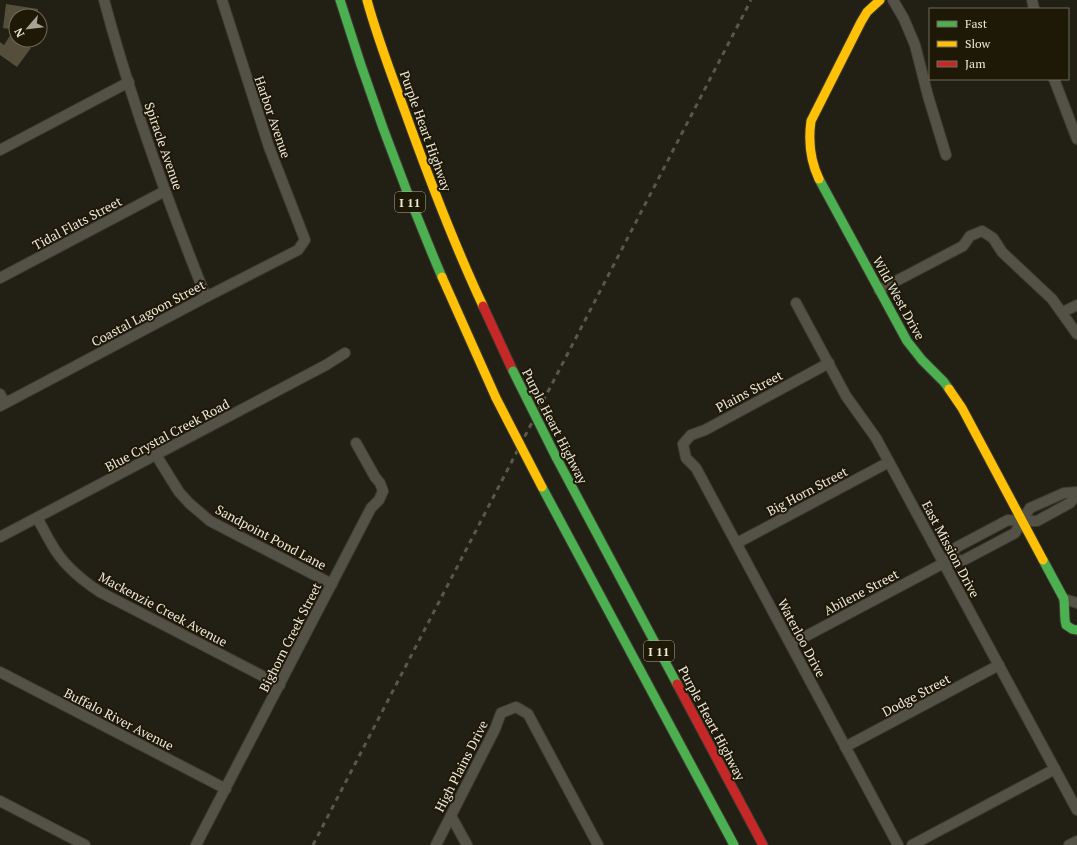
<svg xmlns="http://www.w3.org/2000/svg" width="1077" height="845" viewBox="0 0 1077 845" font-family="'PT Serif',serif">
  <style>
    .building { fill: #544e3a }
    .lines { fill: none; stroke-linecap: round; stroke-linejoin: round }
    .street-casing { stroke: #3d3a32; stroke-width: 12 }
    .fast-casing { stroke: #3d3a32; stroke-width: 11 }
    .slow-casing { stroke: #3d3a32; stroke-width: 11 }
    .jam-casing { stroke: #3d3a32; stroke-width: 11 }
    .street { stroke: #545146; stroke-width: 10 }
    .fast { stroke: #4caf50; stroke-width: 9 }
    .slow { stroke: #ffc107; stroke-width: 9 }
    .jam { stroke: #c62828; stroke-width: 9 }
    .rail { stroke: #59564c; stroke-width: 3; stroke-dasharray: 5 5; stroke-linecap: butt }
    .fast-bridge-casing { stroke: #3d3a32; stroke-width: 11; stroke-linecap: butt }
    .slow-bridge-casing { stroke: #3d3a32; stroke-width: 11; stroke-linecap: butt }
    .fast-bridge { stroke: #4caf50; stroke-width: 9 }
    .slow-bridge { stroke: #ffc107; stroke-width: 9 }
    .labels { text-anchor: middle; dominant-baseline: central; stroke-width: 4; stroke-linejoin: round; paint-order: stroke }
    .shield { fill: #1e1806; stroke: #aeaa9c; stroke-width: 1 }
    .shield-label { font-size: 12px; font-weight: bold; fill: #ece8dc }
    .street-label { font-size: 13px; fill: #ece8dc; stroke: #1e1806 }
  </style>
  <rect width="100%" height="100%" fill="#221f15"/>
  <g class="building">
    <path d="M6 4 38 9 37 16H16V30L3 28Z"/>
    <path d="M11 34 16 37V40H20L31 48 17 67 0 55V42L4 45Z"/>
  </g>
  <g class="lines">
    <defs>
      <g id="street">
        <path d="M104 0C131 101 167 200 206 297"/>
        <path d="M893 0 904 19 915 45 928 96 946 155"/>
        <path d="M1032 0 1034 9"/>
        <path d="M1054 79 1077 139"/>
        <path d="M0 150 129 82"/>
        <path d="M0 278 165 191"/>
        <path d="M879 290 963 246 970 236 982 231 993 238 1002 252 1052 299 1077 334"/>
        <path d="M796 303 846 396 876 438 889 462 1077 810"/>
        <path d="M1063 312 1077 305"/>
        <path d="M829 363 705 430 691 435 683 444 686 458 696 468 898 845"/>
        <path d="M0 394 5 403"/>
        <path d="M0 406 206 297 298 250 305 240 269 147 222 0"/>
        <path d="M156 455 179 492 189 503 210 521 332 584"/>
        <path d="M37 518C42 526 46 535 51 543 62 564 80 579 100 592L280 685"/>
        <path d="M0 537 326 365 345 353"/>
        <path d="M737 543 889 462"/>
        <path d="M944 563 957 547 1008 520 1022 521 1030 508 1064 493 1077 492"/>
        <path d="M1064 599 1077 603"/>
        <path d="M791 644 944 563 964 560 1015 533 1022 521H1037L1070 503 1077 494"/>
        <path d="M0 672 226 789"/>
        <path d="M845 747 999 665"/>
        <path d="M0 801 85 845"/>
        <path d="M451 816 467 845"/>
        <path d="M196 845 371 508 379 500 383 491 380 483 375 477 356 443"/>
        <path d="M436 845 495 729 501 713 516 707 528 714 598 845"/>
        <path d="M912 845 1055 769"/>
        <path d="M1069 845 1077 841"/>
      </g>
      <g id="fast">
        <path d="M340 0C369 94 403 186 442 277"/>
        <path d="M819 179 907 341 922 360 944 382 949 389"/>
        <path d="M556 457 677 684"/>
        <path d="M542 487 734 845"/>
        <path d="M1043 560 1064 599 1065 620 1066 625 1072 629 1077 630"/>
      </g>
      <g id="slow">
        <path d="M367 0C377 37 391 73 404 109 428 176 453 242 483 306"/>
        <path d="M819 179C810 160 808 142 811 121L861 22 867 12 880 0"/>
        <path d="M442 277 496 398"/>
        <path d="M949 389 962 408 1043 560"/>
      </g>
      <g id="jam">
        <path d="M483 306 513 371"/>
        <path d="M677 684 763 845"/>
      </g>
    </defs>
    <use href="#street" class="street-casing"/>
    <use href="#fast" class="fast-casing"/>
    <use href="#slow" class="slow-casing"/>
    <use href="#jam" class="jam-casing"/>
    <use href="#street" class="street"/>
    <use href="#fast" class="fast"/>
    <use href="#slow" class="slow"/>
    <use href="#jam" class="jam"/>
    <path class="rail" d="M313 845 751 0"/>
    <defs>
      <path id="fast-bridge" d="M513 371 556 457"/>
      <path id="slow-bridge" d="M496 398 542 487"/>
    </defs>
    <use href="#fast-bridge" class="fast-bridge-casing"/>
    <use href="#slow-bridge" class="slow-bridge-casing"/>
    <use href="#fast-bridge" class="fast-bridge"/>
    <use href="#slow-bridge" class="slow-bridge"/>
  </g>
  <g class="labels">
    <g class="shield">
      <rect x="395" y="192" width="30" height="20" rx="3"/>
      <rect x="644" y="641" width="30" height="20" rx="3"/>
    </g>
    <g class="shield-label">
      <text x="410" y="202">I 11</text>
      <text x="659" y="651">I 11</text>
    </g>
    <g class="street-label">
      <text transform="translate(273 117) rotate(71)">Harbor Avenue</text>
      <text transform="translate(426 131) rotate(70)">Purple Heart Highway</text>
      <text transform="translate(164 146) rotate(71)">Spiracle Avenue</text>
      <text transform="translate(77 223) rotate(-28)">Tidal Flats Street</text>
      <text transform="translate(899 298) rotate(61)">Wild West Drive</text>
      <text transform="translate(148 313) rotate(-28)">Coastal Lagoon Street</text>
      <text transform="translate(749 391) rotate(-28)">Plains Street</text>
      <text transform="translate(555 426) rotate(63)">Purple Heart Highway</text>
      <text transform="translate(167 435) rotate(-28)">Blue Crystal Creek Road</text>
      <text transform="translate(807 491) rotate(-28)">Big Horn Street</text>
      <text transform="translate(271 537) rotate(28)">Sandpoint Pond Lane</text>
      <text transform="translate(951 549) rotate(62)">East Mission Drive</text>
      <text transform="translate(861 592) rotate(-28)">Abilene Street</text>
      <text transform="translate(163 609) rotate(28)">Mackenzie Creek Avenue</text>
      <text transform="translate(290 637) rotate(-63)">Bighorn Creek Street</text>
      <text transform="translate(802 638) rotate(62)">Waterloo Drive</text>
      <text transform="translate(916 695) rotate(-28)">Dodge Street</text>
      <text transform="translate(119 719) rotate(27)">Buffalo River Avenue</text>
      <text transform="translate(712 723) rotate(62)">Purple Heart Highway</text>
      <text transform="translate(461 766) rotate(-63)">High Plains Drive</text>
    </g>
  </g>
  <rect x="929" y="8" width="140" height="72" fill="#1e1806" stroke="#706b5c"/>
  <rect x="937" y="21" width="20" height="6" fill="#4caf50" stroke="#706b5c"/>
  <text x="965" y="28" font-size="12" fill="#ece8dc">Fast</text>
  <rect x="937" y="41" width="20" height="6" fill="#ffc107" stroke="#706b5c"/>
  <text x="965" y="48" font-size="12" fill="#ece8dc">Slow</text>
  <rect x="937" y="61" width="20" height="6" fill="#c62828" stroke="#706b5c"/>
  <text x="965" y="68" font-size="12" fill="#ece8dc">Jam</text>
  <g transform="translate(28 28) rotate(242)"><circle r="19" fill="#1e1806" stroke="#706b5c"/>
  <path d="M0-3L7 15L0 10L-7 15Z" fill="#a5a296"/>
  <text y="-6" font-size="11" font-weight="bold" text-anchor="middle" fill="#ece8dc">N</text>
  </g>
</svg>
